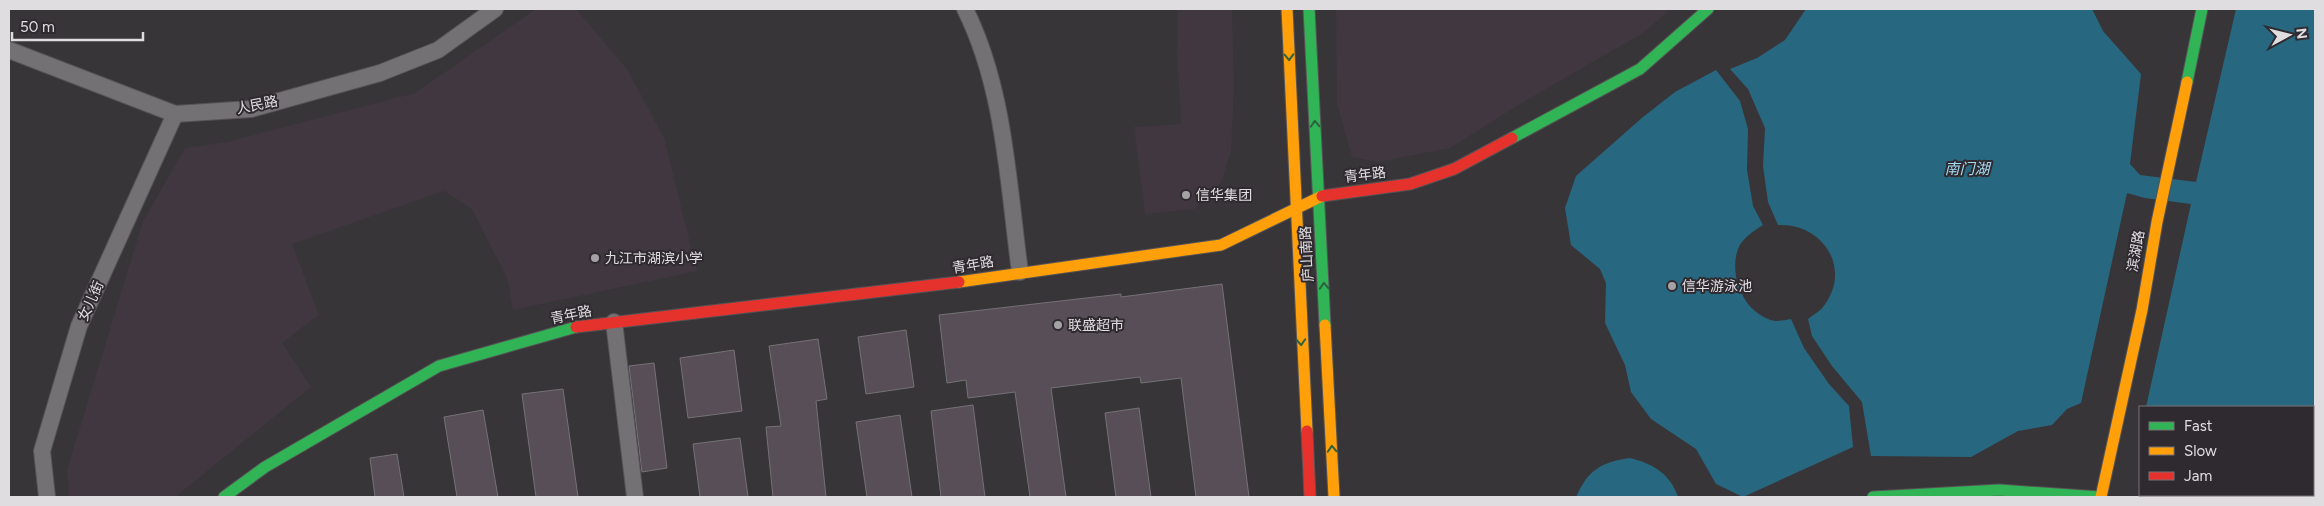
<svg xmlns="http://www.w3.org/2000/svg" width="2324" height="506" viewBox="0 0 2324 506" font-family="Figtree,'Noto Sans SC',sans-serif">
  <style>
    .built { fill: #403741 }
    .water { fill: #286780 }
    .building { fill: #574e57; stroke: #757275 }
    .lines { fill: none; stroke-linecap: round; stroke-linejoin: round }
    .street-casing { stroke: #565356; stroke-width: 18 }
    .fast-casing { stroke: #565356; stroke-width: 13 }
    .slow-casing { stroke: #565356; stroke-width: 13 }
    .jam-casing { stroke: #565356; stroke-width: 13 }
    .street { stroke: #747174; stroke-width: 16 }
    .fast { stroke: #30b455; stroke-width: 11 }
    .slow { stroke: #ff9f0a; stroke-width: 11 }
    .jam { stroke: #e5322d; stroke-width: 11 }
    .oneway { stroke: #2f613e }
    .poi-dot { fill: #a5a2a5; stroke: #2f2a2f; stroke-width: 2 }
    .labels { text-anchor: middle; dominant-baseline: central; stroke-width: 4; stroke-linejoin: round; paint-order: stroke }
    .street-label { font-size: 14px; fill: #e0dde0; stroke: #2f2a2f }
    .poi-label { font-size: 14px; fill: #e0dde0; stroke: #2f2a2f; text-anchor: start }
    .water-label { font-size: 15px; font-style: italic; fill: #a4dbf4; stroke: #2f2a2f }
  </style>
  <rect width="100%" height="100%" fill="#383538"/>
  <g class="built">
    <path d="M536 9H576L627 69 664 138 697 271 513 310 507 278 472 209 444 191 292 244 319 315 282 343 311 387 175 497H69L67 470 143 221 185 148 227 142 415 93Z"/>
    <path d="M1178 9H1232L1234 86 1231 150 1221 183 1194 209 1145 214 1134 127 1181 124 1177 53Z"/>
    <path d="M1336 9H1671L1643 33 1525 101 1450 148 1378 162 1352 157 1337 103Z"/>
  </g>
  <g class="water">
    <path d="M1806 9H2092L2103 31 2141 74 2130 164 2140 175 2196 182 2236 9H2315V497H2217L2209 495H2313V407H2146L2191 204 2145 198 2127 193 2081 403 2067 409 2052 425 2018 431 1971 457 1871 456 1862 402 1832 366 1812 336 1808 319C1813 315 1820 311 1823 307 1853 269 1823 223 1778 225L1768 202 1763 166 1765 128 1748 89 1730 69 1757 58 1785 40Z"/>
    <path d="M1716 70 1740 101 1748 129 1747 170 1753 206 1763 225C1754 231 1742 238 1738 249 1728 277 1745 315 1775 321 1780 321 1786 320 1791 319L1804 348 1829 384 1849 406 1853 447 1743 497 1716 484 1696 449 1651 419 1631 392 1625 365 1605 323 1606 283 1600 269 1571 245 1565 208 1576 176 1643 117 1675 92Z"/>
    <path d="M1630 458C1654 464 1670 474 1678 497H1576C1588 470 1601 462 1630 458Z"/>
  </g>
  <g class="building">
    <path d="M1222 284 1249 497H1196L1181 378 1141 383 1140 377 1051 388 1066 497H1030L1015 392 968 398 966 380 947 383 939 315 1121 294V297Z"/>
    <path d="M906 330 914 387 866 394 858 337Z"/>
    <path d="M818 339 827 399 816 401 826 497H773L766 427 781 426 769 346Z"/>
    <path d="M734 350 742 411 688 418 680 358Z"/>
    <path d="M654 363 667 468 642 472 629 366Z"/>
    <path d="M563 389 578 497H536L522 394Z"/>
    <path d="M973 405 985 497H941L931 411Z"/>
    <path d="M1139 408 1151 497H1116L1105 413Z"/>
    <path d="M483 410 498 497H457L444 417Z"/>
    <path d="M900 415 912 497H867L856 422Z"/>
    <path d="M740 438 748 497H700L693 444Z"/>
    <path d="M397 454 404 497H375L370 458Z"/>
  </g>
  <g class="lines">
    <defs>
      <g id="street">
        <path d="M965 9C1005 89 1008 184 1020 272"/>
        <path d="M9 50 175 114 251 109 380 73 438 50 495 9"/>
        <path d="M614 322 635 497"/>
        <path d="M47 497 42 451 79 326 175 114"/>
      </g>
      <g id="fast">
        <path d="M1309 9 1325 325"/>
        <path d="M2187 82 2202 9"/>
        <path d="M1512 138 1640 69 1708 9"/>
        <path d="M224 497 265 467 439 366 576 327"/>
        <path d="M1873 497 1999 490 2100 497"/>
      </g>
      <g id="slow">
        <path d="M1287 9 1307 431"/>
        <path d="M959 282 1221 245 1322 196"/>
        <path d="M1325 325 1334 497"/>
        <path d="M2101 497 2142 310 2157 222 2187 82"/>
      </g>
      <g id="jam">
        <path d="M1322 196 1410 184 1454 169 1512 138"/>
        <path d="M576 327 959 282"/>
        <path d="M1307 431 1310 497"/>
      </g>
    </defs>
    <use href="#street" class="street-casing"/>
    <use href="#fast" class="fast-casing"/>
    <use href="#slow" class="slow-casing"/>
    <use href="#jam" class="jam-casing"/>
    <use href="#street" class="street"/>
    <use href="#fast" class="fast"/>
    <use href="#slow" class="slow"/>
    <use href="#jam" class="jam"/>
  </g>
  <defs><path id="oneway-chevron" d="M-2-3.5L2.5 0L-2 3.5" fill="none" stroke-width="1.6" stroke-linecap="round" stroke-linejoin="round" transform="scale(1.25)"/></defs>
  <g class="oneway">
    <use href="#oneway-chevron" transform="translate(1289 57) rotate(88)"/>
    <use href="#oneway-chevron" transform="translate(1315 124) rotate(-93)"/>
    <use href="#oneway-chevron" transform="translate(1324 286) rotate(-93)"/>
    <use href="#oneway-chevron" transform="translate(1301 342) rotate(87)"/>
    <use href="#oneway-chevron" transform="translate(1332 449) rotate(-93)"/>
  </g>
  <g class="poi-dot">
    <circle cx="1186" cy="195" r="5"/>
    <circle cx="595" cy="258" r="5"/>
    <circle cx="1672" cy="286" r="5"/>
    <circle cx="1058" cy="325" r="5"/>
  </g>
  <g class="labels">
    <g class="street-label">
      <text transform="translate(257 105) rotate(-11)">人民路</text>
      <text transform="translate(1365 175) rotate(-7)">青年路</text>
      <text transform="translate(2136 251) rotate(-80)">滨湖路</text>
      <text transform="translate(1307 254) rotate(-93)">庐山南路</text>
      <text transform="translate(973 265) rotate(-10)">青年路</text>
      <text transform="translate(91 301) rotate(-66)">女儿街</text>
      <text transform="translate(571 315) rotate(-12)">青年路</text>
    </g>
    <g class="poi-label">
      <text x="1196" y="195">信华集团</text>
      <text x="605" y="258">九江市湖滨小学</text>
      <text x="1682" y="286">信华游泳池</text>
      <text x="1068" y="325">联盛超市</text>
    </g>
    <g class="water-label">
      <text x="1967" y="169">南门湖</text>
    </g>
  </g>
  <rect width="2324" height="506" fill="none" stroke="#e0dde0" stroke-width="20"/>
  <rect x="2139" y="406" width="175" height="90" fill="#2f2a2f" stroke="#767276"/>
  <rect x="2149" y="422" width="25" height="8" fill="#30b455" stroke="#767276"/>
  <text x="2184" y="431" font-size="15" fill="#e0dde0">Fast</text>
  <rect x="2149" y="447" width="25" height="8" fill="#ff9f0a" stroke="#767276"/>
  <text x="2184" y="456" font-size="15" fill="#e0dde0">Slow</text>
  <rect x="2149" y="472" width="25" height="8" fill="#e5322d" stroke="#767276"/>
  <text x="2184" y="481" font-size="15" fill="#e0dde0">Jam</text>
  <g transform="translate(2289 35) rotate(83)" stroke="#2f2a2f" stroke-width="4" paint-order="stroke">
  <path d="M0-4L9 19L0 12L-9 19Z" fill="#e0dde0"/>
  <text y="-8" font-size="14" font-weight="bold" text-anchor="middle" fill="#e0dde0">N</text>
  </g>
  <path d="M12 32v8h131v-8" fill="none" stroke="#e0dde0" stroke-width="2.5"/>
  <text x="20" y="32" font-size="15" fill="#e0dde0" stroke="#2f2a2f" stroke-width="4" paint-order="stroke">50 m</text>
</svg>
